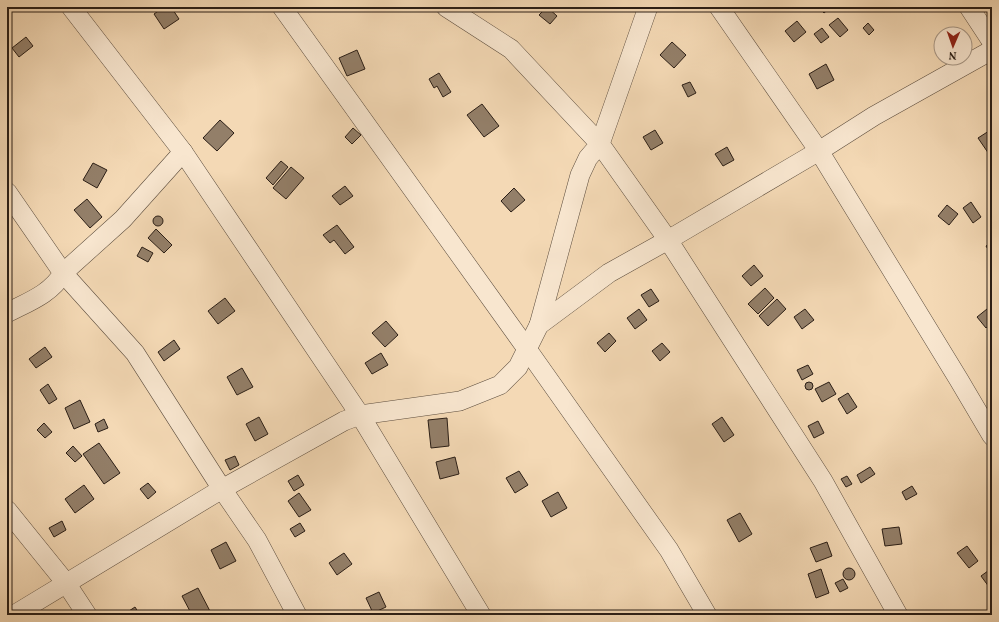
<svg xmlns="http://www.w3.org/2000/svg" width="999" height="622" viewBox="0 0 999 622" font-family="Vollkorn,serif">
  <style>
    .building { fill: #937f69; stroke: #2a1e16 }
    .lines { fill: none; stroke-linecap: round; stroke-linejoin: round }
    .minor-casing { stroke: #5c4d3e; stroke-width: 20 }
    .minor { stroke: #f8e6cf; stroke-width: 19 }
  </style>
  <rect width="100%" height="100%" fill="#f4d9b5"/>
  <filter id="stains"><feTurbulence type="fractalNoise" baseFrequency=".005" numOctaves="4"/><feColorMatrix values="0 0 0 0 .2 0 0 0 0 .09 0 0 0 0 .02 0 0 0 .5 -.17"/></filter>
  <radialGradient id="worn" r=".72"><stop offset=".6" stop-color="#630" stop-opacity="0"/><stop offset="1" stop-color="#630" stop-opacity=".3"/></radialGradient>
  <g class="building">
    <path d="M164 7H171L179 19 164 29 154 14Z"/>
    <path d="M547 7 557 16 550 24 539 15Z"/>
    <path d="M818 7H831L824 13Z"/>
    <path d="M838 18 848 30 840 37 829 25Z"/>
    <path d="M797 21 806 32 794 42 785 31Z"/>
    <path d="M868 23 874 30 869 35 863 28Z"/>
    <path d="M822 28 829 37 821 43 814 34Z"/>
    <path d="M26 37 33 46 19 57 12 48Z"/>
    <path d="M672 42 686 55 674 68 660 55Z"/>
    <path d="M357 50 365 69 347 76 339 58Z"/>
    <path d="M826 64 834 80 817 89 809 74Z"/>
    <path d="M439 73 451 92 443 97 437 86 434 88 429 79Z"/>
    <path d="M690 82 696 93 688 97 682 85Z"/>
    <path d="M482 104 499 126 484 137 467 115Z"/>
    <path d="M220 120 234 133 217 151 203 138Z"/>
    <path d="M353 128 361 135 352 144 345 137Z"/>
    <path d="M992 129V156L991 157 978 138Z"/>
    <path d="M655 130 663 143 651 150 643 137Z"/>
    <path d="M727 147 734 160 723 166 715 154Z"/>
    <path d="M281 161 288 167 273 185 266 178Z"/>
    <path d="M93 163 107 170 97 188 83 180Z"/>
    <path d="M291 167 304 178 286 199 273 188Z"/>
    <path d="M345 186 353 196 340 205 332 196Z"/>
    <path d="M514 188 525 200 511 212 501 201Z"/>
    <path d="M87 199 102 217 90 228 74 210Z"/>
    <path d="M971 202 981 217 973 223 963 208Z"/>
    <path d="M947 205 958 214 949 225 938 216Z"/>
    <circle cx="158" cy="221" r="5"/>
    <path d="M337 225 354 247 345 254 334 240 330 243 323 235Z"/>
    <path d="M156 229 172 245 164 253 148 238Z"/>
    <path d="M992 242V256L986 246Z"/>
    <path d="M142 247 153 253 148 262 137 256Z"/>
    <path d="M754 265 763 276 751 286 742 276Z"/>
    <path d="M765 288 774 298 758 314 748 304Z"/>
    <path d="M651 289 659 301 649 307 641 295Z"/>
    <path d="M225 298 235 311 218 324 208 311Z"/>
    <path d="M777 299 786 309 768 326 759 316Z"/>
    <path d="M639 309 647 320 635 329 627 318Z"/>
    <path d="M805 309 814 320 802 329 794 317Z"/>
    <path d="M987 309 992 314V322L986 328 977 317Z"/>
    <path d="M386 321 398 335 385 347 372 333Z"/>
    <path d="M609 333 616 341 605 352 597 343Z"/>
    <path d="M174 340 180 349 164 361 158 352Z"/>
    <path d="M662 343 670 352 660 361 652 351Z"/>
    <path d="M45 347 52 357 36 368 29 359Z"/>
    <path d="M381 353 388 365 372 374 365 363Z"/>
    <path d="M808 365 813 374 802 380 797 370Z"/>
    <path d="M242 368 253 387 237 395 227 377Z"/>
    <circle cx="809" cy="386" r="4"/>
    <path d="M829 382 836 394 822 402 815 389Z"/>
    <path d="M48 384 57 399 49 404 40 390Z"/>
    <path d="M848 393 857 407 847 414 838 399Z"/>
    <path d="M80 400 90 422 74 429 65 408Z"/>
    <path d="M259 417 268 434 255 441 246 424Z"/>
    <path d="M722 417 734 435 724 442 712 424Z"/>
    <path d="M447 418 449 446 431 448 428 420Z"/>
    <path d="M104 419 108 428 98 432 95 424Z"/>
    <path d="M818 421 824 433 814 438 808 426Z"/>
    <path d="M44 423 52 432 45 438 37 430Z"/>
    <path d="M99 443 120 473 104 484 83 454Z"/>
    <path d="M73 446 82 456 75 462 66 453Z"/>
    <path d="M235 456 239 465 230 470 225 460Z"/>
    <path d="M455 457 459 474 440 479 436 462Z"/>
    <path d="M870 467 875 474 861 483 857 475Z"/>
    <path d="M519 471 528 485 515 493 506 478Z"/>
    <path d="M298 475 304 485 294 491 288 481Z"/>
    <path d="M847 476 852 484 846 487 841 479Z"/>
    <path d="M148 483 156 492 148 499 140 489Z"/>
    <path d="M84 485 94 499 75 513 65 499Z"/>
    <path d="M912 486 917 494 906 500 902 492Z"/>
    <path d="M558 492 567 508 551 517 542 501Z"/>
    <path d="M299 493 311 510 299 517 288 501Z"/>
    <path d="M740 513 752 534 739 542 727 520Z"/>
    <path d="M62 521 66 530 54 537 49 528Z"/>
    <path d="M300 523 305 531 295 537 290 529Z"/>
    <path d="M899 527 902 544 885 546 882 529Z"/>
    <path d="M226 542 236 561 220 569 211 550Z"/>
    <path d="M827 542 832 556 816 562 810 548Z"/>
    <path d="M967 546 978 561 969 568 957 553Z"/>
    <path d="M344 553 352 564 337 575 329 563Z"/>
    <path d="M992 568V591L981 576Z"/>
    <circle cx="849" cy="574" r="6"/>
    <path d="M821 569 829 593 816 598 808 574Z"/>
    <path d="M843 579 848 588 840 592 835 583Z"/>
    <path d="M198 588 212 615H192L182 596Z"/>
    <path d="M379 592 386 607 373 613 366 598Z"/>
    <path d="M135 607 140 615H123Z"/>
  </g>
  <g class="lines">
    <defs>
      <g id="minor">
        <path d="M71 7 183 152 360 415 481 615"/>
        <path d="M282 7 527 349 669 550 707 615"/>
        <path d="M446 7 511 49 600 144 588 158 580 175 539 325"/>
        <path d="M648 7 600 144 668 240 823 481 898 615"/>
        <path d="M719 7 819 151 959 380 992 436"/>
        <path d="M969 7 992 42"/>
        <path d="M7 192 63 273 135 353 222 489 257 540 297 615"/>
        <path d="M7 313C28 302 51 294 63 273L123 219 183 152"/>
        <path d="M7 510 66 583 87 615"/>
        <path d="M14 615 222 489 344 421 360 415 460 401 500 385 518 367 539 325 609 273 668 240 819 151 874 116 992 50"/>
      </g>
    </defs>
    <use href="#minor" class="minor-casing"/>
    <use href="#minor" class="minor"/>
  </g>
  <rect width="999" height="622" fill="none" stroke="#f4d9b5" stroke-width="24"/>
  <rect x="8" y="8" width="983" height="606" fill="none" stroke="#2a1e16" stroke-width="2"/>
  <rect x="12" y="12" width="975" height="598" fill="none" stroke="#2a1e16"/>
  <g transform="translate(953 46) rotate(182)"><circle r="19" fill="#f8e6cf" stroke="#a69685"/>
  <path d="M0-3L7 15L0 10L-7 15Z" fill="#8f2418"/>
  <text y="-6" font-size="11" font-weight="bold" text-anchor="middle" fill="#2a1e16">N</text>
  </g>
  <rect width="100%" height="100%" filter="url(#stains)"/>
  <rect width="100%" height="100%" fill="url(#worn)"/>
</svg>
